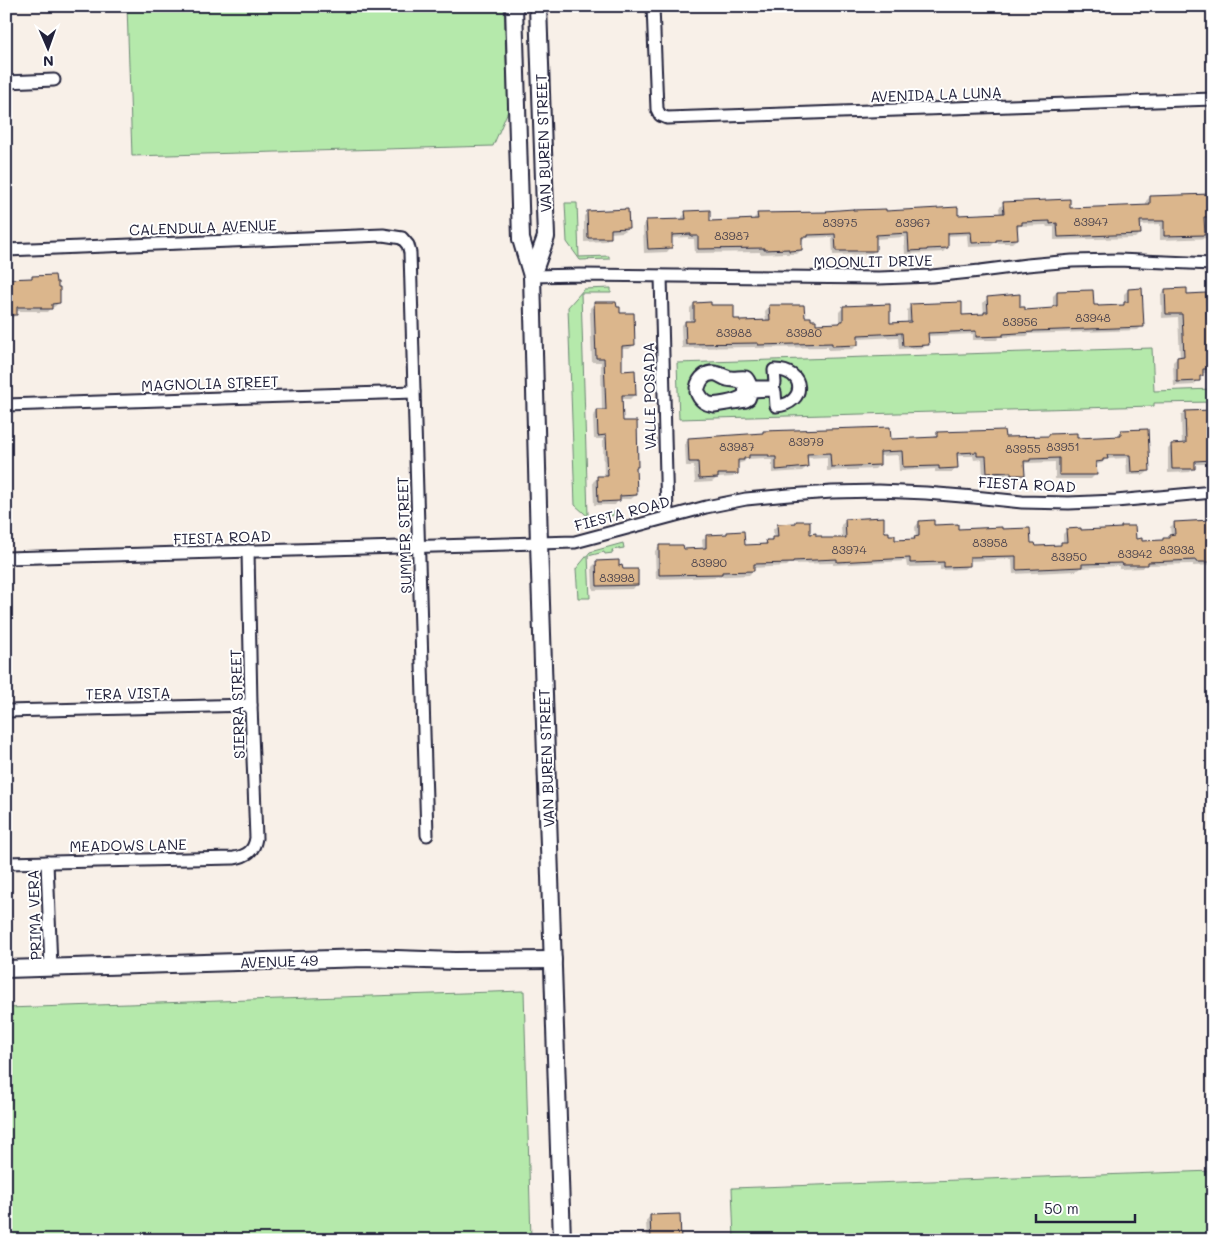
<svg xmlns="http://www.w3.org/2000/svg" width="1219" height="1246" viewBox="0 0 1219 1246" font-family="Mali,sans-serif">
  <style>
    .green { fill: #b5e9ab; stroke: #6c8673 }
    .shadow { fill: #0003 }
    .building { fill: #dbb68c; stroke: #22223b }
    .lines { fill: none; stroke-linecap: round; stroke-linejoin: round }
    .street-casing { stroke: #22223b; stroke-width: 15 }
    .secondary-casing { stroke: #22223b; stroke-width: 20 }
    .street { stroke: #fff; stroke-width: 11 }
    .secondary { stroke: #fff; stroke-width: 16 }
    .labels { text-anchor: middle; dominant-baseline: central; stroke-width: 4; stroke-linejoin: round; paint-order: stroke }
    .number-label { font-size: 12px; fill: #50474f }
    .street-label { font-size: 15px; fill: #22223b; stroke: #fff }
  </style>
  <rect width="100%" height="100%" fill="#f8f0e8"/>
  <filter id="ink" filterUnits="userSpaceOnUse"><feTurbulence type="fractalNoise" baseFrequency=".02" numOctaves="2"/><feDisplacementMap in="SourceGraphic" scale="10" xChannelSelector="R" yChannelSelector="G"/><feConvolveMatrix kernelMatrix="1 2 1 2 8 2 1 2 1" color-interpolation-filters="sRGB"/></filter>
  <g filter="url(#ink)">
    <g class="green">
      <path d="M127 6H504L508 111 493 146 132 156Z"/>
      <path d="M565 203H577L579 257 609 256V259L580 260 567 242Z"/>
      <path d="M611 288V293H581L588 515 594 520 614 512V515L593 521 575 505 568 307 584 289Z"/>
      <path d="M1152 348 1154 391 1213 389V402L1154 403V406L679 419 677 363Z"/>
      <path d="M623 543 624 548 612 550 613 553 605 554 604 552 588 556 590 598H578L576 569 590 552Z"/>
      <path d="M524 991 531 1240H6V1008Z"/>
      <path d="M1213 1171V1240H734L732 1188Z"/>
    </g>
    <g class="shadow">
      <path d="M1150 197 1213 199V238L1160 240V224L1139 225V234L1135 238 1054 240V227H1047L1046 225 1020 226 1016 229 1017 239 1012 243H994L991 246 968 247 967 235 947 236V248L943 252 905 254 904 237 875 239V250L871 254 833 255 832 237 805 238 803 240 801 241V250L797 254H786V253L760 254V252L695 253 694 239H688V237L671 238V247L667 252 644 253 643 226 647 221 682 220V217L686 213 709 222 754 221V218L758 214 826 213 827 212H885L957 217 1000 215 999 208 1004 203 1069 209 1146 207V201Z"/>
      <path d="M588 212 627 228 623 232 609 233 610 237 605 241 584 242V216Z"/>
      <path d="M7 280 59 303 54 307H51L47 312H37V311H16V314L12 318 6 319V281Z"/>
      <path d="M1128 290 1142 326 1138 330 1029 334 1027 336 999 337 997 340H973V334L927 336V344L923 348 899 349 898 337 857 339V345L853 349 828 350V347L755 348V347L682 348 681 326 685 322H690V308L694 304 710 307 733 320 739 322 766 321 765 311 770 306 803 319 815 325 838 324 839 323V312L843 308 889 324 907 323V310L911 306 961 316 983 315 984 314 983 303 988 298 1024 311 1052 309 1053 307V296L1057 292 1097 308 1122 306 1124 303V294Z"/>
      <path d="M1165 290 1186 295 1206 321 1213 357V371L1211 373H1202V375L1194 385 1174 386 1173 362 1177 358H1180L1178 317 1162 318 1161 294Z"/>
      <path d="M594 304 619 315 634 345 629 349H620L621 372 635 394 630 399H621L622 423 635 468 636 495 631 499H619L615 505H594L593 482 597 478 604 477 603 439H594L593 416 597 412H602L601 362H592L590 308Z"/>
      <path d="M1185 412 1212 460 1208 464H1194V468L1190 472 1168 473V449L1172 445H1182L1181 416Z"/>
      <path d="M1121 431 1149 471 1144 475H1127L1126 458 1106 459 1102 463 1095 465 1096 474 1091 479H1055V462L1027 463 1023 465V474L1019 478H1008V476H983L982 459 974 460 973 456H956V467L952 472H935V469L899 471 898 455 879 456V465L875 469 827 471V457L806 458 807 467 802 471 772 473V460H765V458L746 459 744 462 737 464V473L733 477 717 478 712 482 695 483 694 466H686L685 443 689 439 890 440 933 438 938 434 1003 439 1047 437 1049 435 1076 439 1117 437V436Z"/>
      <path d="M846 521 883 534 894 541H912L916 537 915 527 919 522 933 527 957 530 1029 545 1035 548 1058 546 1063 543V534L1067 530 1135 540 1141 542H1161L1171 536 1170 527 1175 523 1209 537H1213V565L1193 566V564L1145 565 1143 568 1119 569V566L1080 568 1076 571 1013 574 1012 559 968 561 969 565 964 569 940 570V566L907 567 906 561 833 565V563L789 564 787 566 753 568V571L749 575 691 578 656 579 655 551 659 547 682 550 703 549 702 540 707 536H725L728 533 743 546H763L767 541 774 538 773 529 778 525H794L796 523 809 535 821 540 842 539 841 525Z"/>
      <path d="M597 562 618 567 637 584 633 589 593 590 592 567Z"/>
      <path d="M650 1216 679 1240H647L646 1221Z"/>
    </g>
    <g class="building">
      <path d="M1211 194 1212 217H1204L1205 235 1164 236V221H1140L1141 234 1058 237 1057 223 1050 224V221L1022 222V225H1017L1018 239 996 240V242L972 243 971 232 948 233V248L927 249V250L909 251 908 233 876 235V251H836L835 234 808 235V237H802V250L789 251V249L764 250V248L698 249V236H691V234L672 235V248L648 249 646 220 686 219 685 211 710 210V221L758 219 757 213 827 212 826 211 853 209V210L886 209V211L958 207V215L1004 213 1003 202 1070 199V208L1150 205V196Z"/>
      <path d="M628 209 629 228 611 229V238H588L587 211Z"/>
      <path d="M55 275 56 282H58V287H60V303L52 304V309H41V307H17V315H6L7 279 32 278V276Z"/>
      <path d="M1142 288 1144 327 1033 331V332L1003 334V336L976 337V331L928 333 929 345 903 346 902 333 858 335V345L832 346V343L758 345V343L686 344 685 321H694V303L711 302V305H734V319H740V321L770 320 769 305H804L805 317H811V320H816V324L840 323V321H843V306L890 304V323L911 322 910 304 962 302V315L984 314V312H988L987 297 1020 294V307H1025V310L1053 308V306H1057V291L1093 290 1094 305H1098V306L1124 305V302H1128V289Z"/>
      <path d="M1187 288V294L1206 293 1207 320H1212L1213 369H1203V376H1200V381L1177 382V357L1184 356 1182 314H1166L1165 289Z"/>
      <path d="M594 302H616L617 307H620V313H634L635 345 622 346V371L635 370 636 395H622L623 421H637L638 467H636L637 495 620 496V501L598 502 597 476H608L606 435 598 436 597 410H606L604 358H596Z"/>
      <path d="M1213 410V460L1195 461V469H1172L1171 444 1186 443 1185 411Z"/>
      <path d="M890 427 891 439 937 437V432L1004 430 1005 437 1049 436V434L1077 433V438L1121 436V430L1148 429 1150 471 1131 472 1130 455H1107L1108 459H1103V461L1096 462 1097 475H1059V458L1030 459V461H1024L1025 475H1011V472L987 473 986 456H977V452L957 453 958 468 939 469V466L903 467 902 451 880 452V465L831 467 830 453 807 454 808 467 776 470V457H769V455H749V458H744V460H738V474H718V478L699 479 698 462H689L688 438 763 433V431Z"/>
      <path d="M884 517V532H889V535H895V540L915 539 914 537 919 536V521L934 520V525L958 524V529L1002 527V529L1030 528 1031 543H1035L1036 546 1061 545V542H1067L1066 529 1081 528V530L1103 529 1121 528V526H1135L1136 539 1142 538V541L1163 540V538H1169V535L1175 534 1174 522 1210 520 1211 535H1213V562H1196V560L1148 562V565H1123L1122 563 1082 564V567L1016 570V556L970 557V566L944 567V562L910 563V558L837 562V559L793 561V563L754 564V571L722 572V574L659 575V545H683L684 549 706 548V535L727 534V532L744 531 745 545 767 544 766 540H772V537H778L777 524 796 523V521H810V534L816 533V536H822V538H846L845 519Z"/>
      <path d="M619 560V566L622 565 623 569H638V585L597 586 596 561Z"/>
      <path d="M680 1214 681 1240H651L650 1215Z"/>
    </g>
    <g class="lines">
      <defs>
        <g id="street">
          <path d="M653 6 657 109 660 115 667 118 1213 99"/>
          <path d="M6 82 54 80"/>
          <path d="M6 250 383 235 402 238 408 245 410 253 427 835"/>
          <path d="M532 276 580 275 879 278 932 276 980 271 1027 265 1072 261 1118 260 1213 264"/>
          <path d="M661 276 667 516"/>
          <path d="M774 370C806 369 807 404 776 406L775 392 772 390 752 391 749 399 746 401 714 406C705 405 699 401 696 392H699C701 396 703 399 707 402 715 406 737 400 744 395 747 379 737 382 727 380 723 379 720 376 716 375 707 373 701 380 699 388H696C698 377 707 369 719 373 723 374 726 376 730 377 735 378 741 376 746 377 749 378 750 384 752 387H772L775 383Z"/>
          <path d="M6 405 414 392"/>
          <path d="M6 558 575 542 706 507 746 499 789 495 832 492 879 491 926 493 974 497 1022 502 1069 503 1116 501 1213 492"/>
          <path d="M6 711 251 705"/>
          <path d="M47 862 51 968"/>
          <path d="M6 863 234 858C247 856 254 851 256 838L251 705 248 551"/>
        </g>
        <g id="secondary">
          <path d="M514 6 521 239 532 276 539 543 562 1240"/>
          <path d="M532 276 546 237 538 6"/>
          <path d="M6 969 366 958 455 961 553 960"/>
        </g>
      </defs>
      <use href="#street" class="street-casing"/>
      <use href="#secondary" class="secondary-casing"/>
      <use href="#street" class="street"/>
      <use href="#secondary" class="secondary"/>
    </g>
  </g>
  <g class="labels">
    <g class="number-label">
      <text x="1091" y="221">83947</text>
      <text x="840" y="222">83975</text>
      <text x="913" y="222">83967</text>
      <text x="732" y="235">83987</text>
      <text x="1093" y="317">83948</text>
      <text x="1020" y="321">83956</text>
      <text x="734" y="332">83988</text>
      <text x="804" y="332">83980</text>
      <text x="806" y="441">83979</text>
      <text x="737" y="446">83987</text>
      <text x="1063" y="446">83951</text>
      <text x="1023" y="448">83955</text>
      <text x="990" y="542">83958</text>
      <text x="849" y="549">83974</text>
      <text x="1177" y="549">83938</text>
      <text x="1135" y="553">83942</text>
      <text x="1069" y="556">83950</text>
      <text x="709" y="562">83990</text>
      <text x="617" y="577">83998</text>
    </g>
    <g class="street-label">
      <text transform="translate(936 94) rotate(-2)">AVENIDA LA LUNA</text>
      <text transform="translate(543 143) rotate(-92)">VAN BUREN STREET</text>
      <text transform="translate(203 227) rotate(-2)">CALENDULA AVENUE</text>
      <text transform="translate(873 261) rotate(-1)">MOONLIT DRIVE</text>
      <text transform="translate(210 383) rotate(-2)">MAGNOLIA STREET</text>
      <text transform="translate(649 396) rotate(-91)">VALLE POSADA</text>
      <text transform="translate(1027 484) rotate(3)">FIESTA ROAD</text>
      <text transform="translate(622 513) rotate(-15)">FIESTA ROAD</text>
      <text transform="translate(404 535) rotate(-92)">SUMMER STREET</text>
      <text transform="translate(222 537) rotate(-2)">FIESTA ROAD</text>
      <text transform="translate(128 693) rotate(-1)">TERA VISTA</text>
      <text transform="translate(237 704) rotate(-92)">SIERRA STREET</text>
      <text transform="translate(546 758) rotate(-92)">VAN BUREN STREET</text>
      <text transform="translate(128 845) rotate(-1)">MEADOWS LANE</text>
      <text transform="translate(34 915) rotate(-92)">PRIMA VERA</text>
      <text transform="translate(279 961) rotate(-2)">AVENUE 49</text>
    </g>
  </g>
  <rect width="1219" height="1246" fill="none" stroke="#fff" stroke-width="25"/>
  <rect x="12" y="12" width="1194" height="1221" fill="none" stroke="#22223b" stroke-width="2" filter="url(#ink)"/>
  <g transform="translate(48 48) rotate(178)" stroke="#ffffff" stroke-width="4" paint-order="stroke">
  <path d="M0-4L9 19L0 12L-9 19Z" fill="#22223b"/>
  <text y="-8" font-size="14" font-weight="bold" text-anchor="middle" fill="#22223b">N</text>
  </g>
  <path d="M1036 1214v8h99v-8" fill="none" stroke="#22223b" stroke-width="2.5"/>
  <text x="1044" y="1214" font-size="15" fill="#22223b" stroke="#ffffff" stroke-width="4" paint-order="stroke">50 m</text>
</svg>
